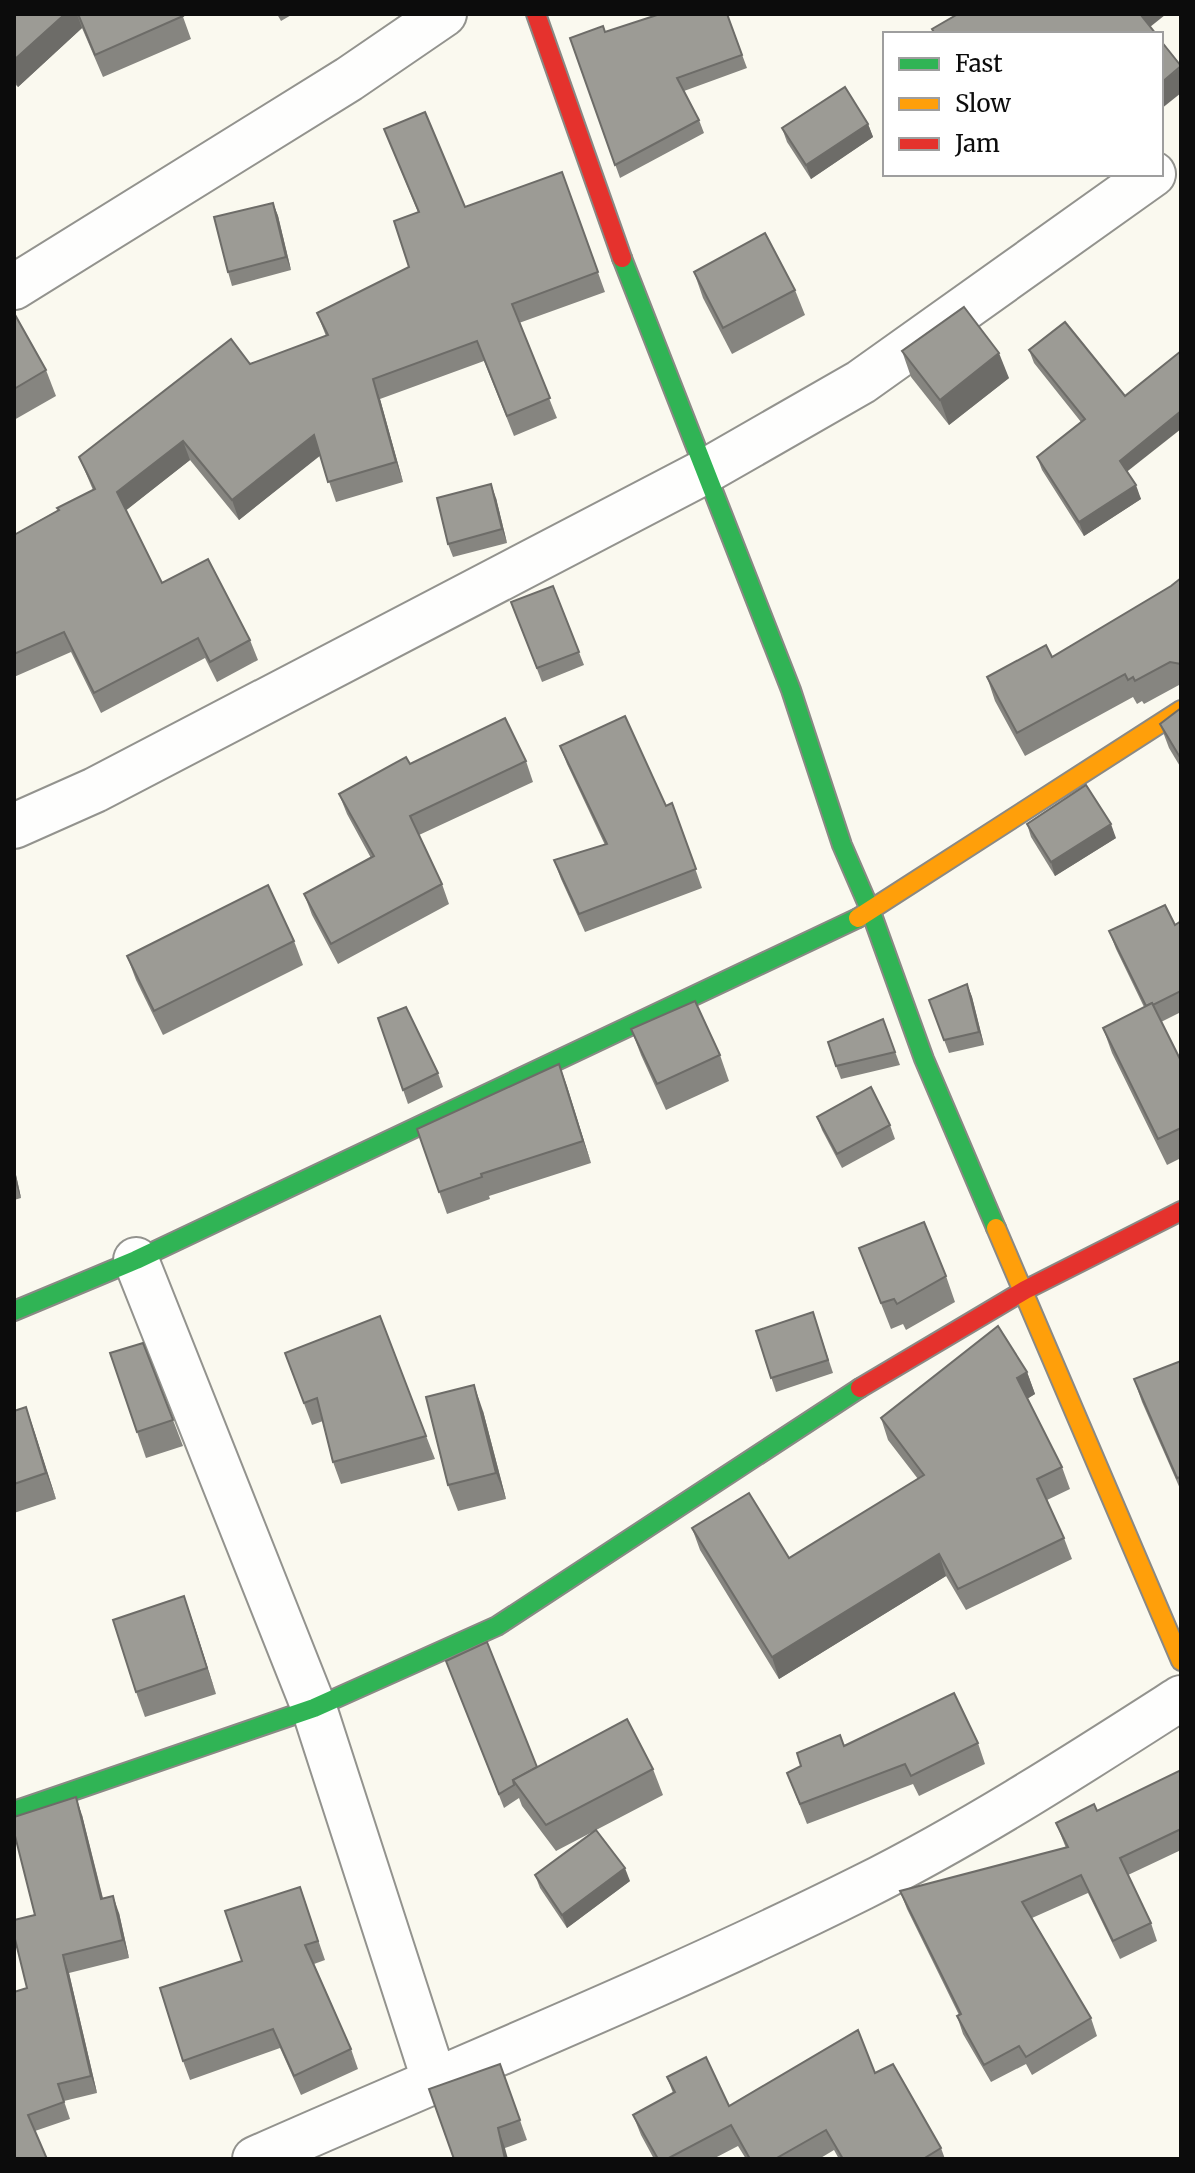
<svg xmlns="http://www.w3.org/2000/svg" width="1195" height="2173" viewBox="0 0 1195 2173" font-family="Merriweather,serif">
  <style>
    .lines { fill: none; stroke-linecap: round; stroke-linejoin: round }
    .street-casing { stroke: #93938e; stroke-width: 48 }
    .fast-casing { stroke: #8a8985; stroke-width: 22 }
    .slow-casing { stroke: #8a8985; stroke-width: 22 }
    .jam-casing { stroke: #8a8985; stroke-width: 22 }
    .street { stroke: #fefefd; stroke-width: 44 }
    .fast { stroke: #30b455; stroke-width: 18 }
    .slow { stroke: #ff9f0a; stroke-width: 18 }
    .jam { stroke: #e5322d; stroke-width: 18 }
    .wall { fill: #868580 }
    .shaded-wall { fill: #6d6c68 }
    .building { fill: #9c9b95; stroke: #6d6c68; stroke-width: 2 }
  </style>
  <rect width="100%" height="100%" fill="#faf9ef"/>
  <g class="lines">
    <defs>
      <g id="street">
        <path d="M14 287 349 79 444 14"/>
        <path d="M14 826 95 790 704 472 861 382 1153 174"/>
        <path d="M136 1260 314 1708 434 2079"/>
        <path d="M255 2159C458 2069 665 1986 863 1887 973 1832 1078 1764 1181 1698"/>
      </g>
      <g id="fast">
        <path d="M622 258 791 690 842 845 871 912 924 1059 996 1228"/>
        <path d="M14 1311 136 1260 858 918"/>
        <path d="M14 1811 314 1708 497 1626 860 1388"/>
      </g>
      <g id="slow">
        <path d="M858 918 1181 710"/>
        <path d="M996 1228 1181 1661"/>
      </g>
      <g id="jam">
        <path d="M536 14 622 258"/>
        <path d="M860 1388 1025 1290 1181 1211"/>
      </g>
    </defs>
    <use href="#street" class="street-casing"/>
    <use href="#fast" class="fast-casing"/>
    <use href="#slow" class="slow-casing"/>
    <use href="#jam" class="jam-casing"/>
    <use href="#street" class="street"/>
    <use href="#fast" class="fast"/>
    <use href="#slow" class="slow"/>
    <use href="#jam" class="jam"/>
  </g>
  <g class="wall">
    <path d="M14 14H182L191 39 103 77 82 28 18 87 14 83Z"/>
    <path d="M277 14H293L281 21Z"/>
    <path d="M727 14 747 68 684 91 699 120 704 133 620 178 570 38Z"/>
    <path d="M868 124 873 137 811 179 787 142 782 128Z"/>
    <path d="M384 129 465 207 562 172 605 292 519 323 557 418 514 436 484 361 380 399 403 482 336 502 320 455 239 520 190 460 126 510 162 583 250 640 258 660 217 682 205 658 101 713 71 652 14 677V535L93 490 79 457 250 364 326 336 317 313 409 267 418 212Z"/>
    <path d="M273 203 278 216 291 270 232 286 228 272Z"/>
    <path d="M694 272 795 290 805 315 732 354 703 298Z"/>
    <path d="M14 313 46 370 56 396 14 420Z"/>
    <path d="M1029 350 1127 472 1141 499 1084 536 1042 470 1037 457 1081 422 1034 363Z"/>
    <path d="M902 351 1009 378 949 425 911 377Z"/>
    <path d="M496 498 507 543 453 557 448 544Z"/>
    <path d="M1181 578V686L1179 685 1144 704 1142 701 1137 704 1133 697 1025 756 995 701 987 677 1052 657 1171 586Z"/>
    <path d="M553 586 584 665 542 682 511 602Z"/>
    <path d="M1181 708V768L1169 748 1160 724Z"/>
    <path d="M560 746 666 806 672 803 702 888 585 932 561 879 554 860 605 845 567 764Z"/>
    <path d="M526 761 533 782 419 835 442 884 449 904 338 964 312 915 304 894 371 858 347 814 339 794 410 764Z"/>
    <path d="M1027 824 1116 838 1055 876 1031 837Z"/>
    <path d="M1181 921V1012L1161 1022 1181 1061V1158L1167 1165 1112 1053 1103 1028 1144 1007 1116 949 1109 931 1175 925Z"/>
    <path d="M294 941 303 965 163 1035 136 980 127 956Z"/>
    <path d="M967 984 972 997 984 1045 949 1053 929 1000Z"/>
    <path d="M378 1018 438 1073 443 1087 408 1104Z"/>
    <path d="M883 1019 900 1065 841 1079 836 1066Z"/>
    <path d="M631 1029 720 1055 729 1081 666 1110 641 1055Z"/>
    <path d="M559 1064 591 1163 489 1196 490 1199 447 1214 417 1129Z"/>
    <path d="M817 1117 890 1125 895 1139 842 1168 822 1130Z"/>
    <path d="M14 1166 21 1198 14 1200Z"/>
    <path d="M859 1248 946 1276 955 1302 906 1330 903 1324 891 1329Z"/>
    <path d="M813 1312 833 1373 776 1392 756 1331Z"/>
    <path d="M380 1316 435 1459 341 1484 333 1462 323 1421 312 1425 285 1353Z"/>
    <path d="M1181 1361V1491L1142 1402 1134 1379Z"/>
    <path d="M1027 1372 1035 1394 1027 1399 1062 1467 1070 1489 1047 1500 1064 1538 1072 1559 966 1610 946 1576 779 1679 700 1550 692 1528 789 1558 918 1479 888 1440 881 1418Z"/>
    <path d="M26 1407 56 1499 14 1513V1411Z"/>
    <path d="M483 1411 506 1499 458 1511 448 1485Z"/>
    <path d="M173 1420 183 1446 146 1458 137 1432Z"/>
    <path d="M193 1622 216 1694 145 1717 136 1692Z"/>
    <path d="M446 1661 537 1767 653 1769 663 1795 556 1851 522 1806 519 1798 504 1808Z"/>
    <path d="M978 1743 985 1764 919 1796 913 1784 807 1824 787 1773 844 1746Z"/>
    <path d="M1181 1770V1850L1128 1875 1151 1923 1157 1941 1120 1959 1088 1893 1032 1918 1091 2018 1097 2036 1032 2075 1026 2064 991 2082 963 2034 957 2016 959 2015 907 1909 900 1891 1066 1848 1056 1823 1097 1811Z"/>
    <path d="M82 1815 103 1898 119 1913 129 1958 69 1973 97 2093 64 2101 70 2119 35 2131 14 2159 35 1915Z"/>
    <path d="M535 1875 630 1881 567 1928 540 1888Z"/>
    <path d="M300 1887 325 1960 314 1964 351 2049 358 2069 301 2095 280 2048 190 2080 183 2061 242 1961Z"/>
    <path d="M500 2064 527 2140 505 2148 454 2159Z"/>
    <path d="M875 2073 941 2148 945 2159H839L834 2150 819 2159H746L738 2146 713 2159H654L641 2135 633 2115 673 2093 667 2077 729 2106Z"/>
  </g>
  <g class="shaded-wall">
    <path d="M65 14H77L82 28 18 87 14 77V60Z"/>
    <path d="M1139 14H1165V15L1145 31Z"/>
    <path d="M1181 67V93L1161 109V83Z"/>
    <path d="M868 124 873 137 811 179 806 165Z"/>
    <path d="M273 203 278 216 291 270 286 257Z"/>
    <path d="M999 353 1009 378 949 425 940 400Z"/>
    <path d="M373 379 380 399 403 482 396 462Z"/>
    <path d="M1181 411V429L1124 474 1120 461Z"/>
    <path d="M314 435 321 455 239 520 232 500Z"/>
    <path d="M183 441 190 460 124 512 117 492Z"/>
    <path d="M491 484 496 498 507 543 502 529Z"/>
    <path d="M1136 485 1141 499 1084 536 1079 522Z"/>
    <path d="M1111 824 1116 838 1055 876 1051 862Z"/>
    <path d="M967 984 972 997 984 1045 979 1032Z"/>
    <path d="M559 1064 567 1086 591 1163 583 1141Z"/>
    <path d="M14 1166 21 1198 16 1185 14 1174Z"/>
    <path d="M1027 1372 1035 1394 1025 1400 1017 1378Z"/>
    <path d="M474 1385 483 1411 506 1499 496 1473Z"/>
    <path d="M26 1407 35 1433 56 1499 46 1473Z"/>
    <path d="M939 1554 946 1576 779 1679 772 1657Z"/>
    <path d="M184 1596 193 1622 216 1694 207 1668Z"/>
    <path d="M76 1797 82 1815 107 1916 101 1899Z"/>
    <path d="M625 1868 630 1881 567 1928 562 1915Z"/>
    <path d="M113 1896 119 1913 129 1958 123 1940Z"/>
    <path d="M63 1955 69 1973 97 2093 91 2076Z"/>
    <path d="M498 2128 505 2148 508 2159H505Z"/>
  </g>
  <g class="building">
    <path d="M14 14H65L14 60Z"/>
    <path d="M78 14H182L183 16 95 55Z"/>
    <path d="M660 14H727L742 55 677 78 699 120 615 165 570 38 603 26 605 32Z"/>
    <path d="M958 14H1140L1156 34H935L932 29Z"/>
    <path d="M1161 41 1181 66 1161 83Z"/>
    <path d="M845 87 868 124 806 165 782 128Z"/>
    <path d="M425 112 465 207 562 172 598 272 512 304 550 398 507 416 477 341 373 379 396 462 328 482 314 435 232 500 183 441 117 492 162 583 208 559 250 640 210 662 198 638 94 693 64 632 14 654V535L59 510 57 508 95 489 79 457 231 339 250 364 328 335 317 313 409 267 394 221 419 212 384 129Z"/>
    <path d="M273 203 286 257 228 272 214 217Z"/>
    <path d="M765 233 795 290 723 328 694 272Z"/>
    <path d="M964 307 999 353 940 400 902 351Z"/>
    <path d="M14 313 46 370 14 389Z"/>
    <path d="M1065 322 1125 396 1181 351V411L1120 461 1136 485 1079 522 1037 457 1085 419 1029 350Z"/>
    <path d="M491 484 502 529 448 544 437 498Z"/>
    <path d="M1181 578V664L1170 662 1135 681 1133 677 1128 680 1125 674 1017 733 987 677 1046 645 1052 657 1171 586Z"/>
    <path d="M553 586 579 652 537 668 511 602Z"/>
    <path d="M1181 708V759L1160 724Z"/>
    <path d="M625 716 666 806 672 803 696 869 579 914 554 860 607 844 560 746Z"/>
    <path d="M505 718 526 761 410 816 442 884 331 944 304 894 374 856 339 794 406 757 410 764Z"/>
    <path d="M1086 785 1111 824 1051 862 1027 824Z"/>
    <path d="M268 885 294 941 154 1011 127 956Z"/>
    <path d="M1165 905 1175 925 1181 921V991L1153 1005 1152 1003 1146 1006 1109 931Z"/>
    <path d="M967 984 979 1032 944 1040 929 1000Z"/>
    <path d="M695 1001 720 1055 657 1084 631 1029Z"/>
    <path d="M1152 1003 1181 1061V1128L1158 1139 1103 1028Z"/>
    <path d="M406 1007 438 1073 403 1090 378 1018Z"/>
    <path d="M883 1019 895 1052 836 1066 828 1042Z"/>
    <path d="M559 1064 583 1141 481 1174 482 1177 439 1192 417 1129Z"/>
    <path d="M871 1087 890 1125 837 1154 817 1117Z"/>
    <path d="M924 1222 946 1276 897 1304 894 1299 881 1303 859 1248Z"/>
    <path d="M813 1312 828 1360 771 1378 756 1331Z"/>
    <path d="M380 1316 426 1436 333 1462 317 1398 304 1403 285 1353Z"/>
    <path d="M998 1326 1027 1372 1017 1378 1062 1467 1037 1479 1064 1538 958 1589 939 1554 772 1657 692 1528 749 1493 789 1558 924 1475 881 1418Z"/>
    <path d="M143 1343 173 1420 137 1432 110 1353Z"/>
    <path d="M1181 1361V1477L1177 1478 1134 1379Z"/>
    <path d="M474 1385 496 1473 448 1485 426 1397Z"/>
    <path d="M26 1407 46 1473 14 1484V1411Z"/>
    <path d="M184 1596 207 1668 136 1692 113 1620Z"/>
    <path d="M487 1642 537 1767 513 1780 514 1785 499 1794 446 1661Z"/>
    <path d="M954 1693 978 1743 911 1776 905 1764 800 1804 787 1773 801 1766 797 1753 840 1735 844 1746Z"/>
    <path d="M627 1719 653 1769 546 1825 513 1780Z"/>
    <path d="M1181 1770V1829L1120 1858 1151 1923 1113 1941 1081 1875 1022 1902 1091 2018 1026 2057 1019 2046 984 2065 957 2016 961 2014 900 1891 1068 1847 1056 1823 1094 1804 1097 1811Z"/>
    <path d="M76 1797 101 1899 113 1896 123 1940 63 1955 91 2076 58 2084 64 2102 28 2115 47 2159H14V1992L27 1988 14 1935V1920L35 1915 14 1832V1817Z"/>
    <path d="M596 1830 625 1868 562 1915 535 1875Z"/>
    <path d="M300 1887 318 1941 305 1945 351 2049 294 2076 273 2029 183 2061 160 1988 242 1961 225 1911Z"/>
    <path d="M858 2030 875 2073 893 2064 941 2148 923 2159H843L826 2130 775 2159H750L731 2125 667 2159H658L633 2115 675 2092 667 2077 706 2057 729 2106Z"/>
    <path d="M500 2064 520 2120 498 2128 505 2159H454L429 2089Z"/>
  </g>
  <rect width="1195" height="2173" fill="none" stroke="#0c0c0c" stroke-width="32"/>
  <rect x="883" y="32" width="280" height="144" fill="#ffffff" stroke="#9e9e9e" stroke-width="2"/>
  <rect x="899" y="58" width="40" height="12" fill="#30b455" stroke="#9e9e9e" stroke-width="2"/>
  <text x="955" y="72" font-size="24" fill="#0c0c0c">Fast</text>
  <rect x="899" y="98" width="40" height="12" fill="#ff9f0a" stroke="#9e9e9e" stroke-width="2"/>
  <text x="955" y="112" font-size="24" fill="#0c0c0c">Slow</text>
  <rect x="899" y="138" width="40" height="12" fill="#e5322d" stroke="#9e9e9e" stroke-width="2"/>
  <text x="955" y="152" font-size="24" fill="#0c0c0c">Jam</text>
</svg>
